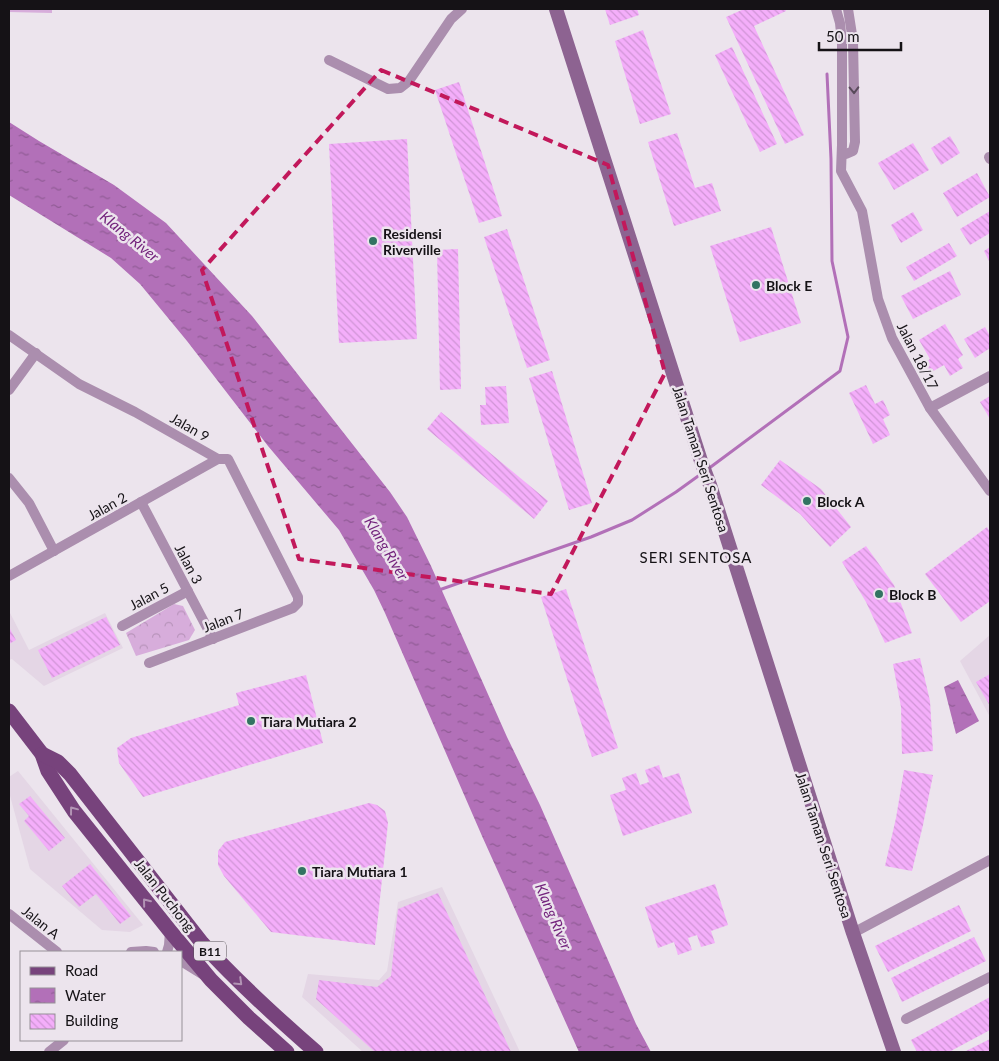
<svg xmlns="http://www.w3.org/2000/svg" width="999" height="1061" viewBox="0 0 999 1061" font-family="Lato,sans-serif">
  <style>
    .built { fill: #e4d6e5 }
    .forest { fill: url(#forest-crowns) }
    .pitch { fill: #d7addb }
    .water { fill: url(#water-ripples) }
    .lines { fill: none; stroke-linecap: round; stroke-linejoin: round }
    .stream { stroke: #b270b8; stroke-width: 3 }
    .building { fill: url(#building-back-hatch) }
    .street { stroke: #ab8eae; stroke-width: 10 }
    .secondary { stroke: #8d6391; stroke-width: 14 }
    .primary { stroke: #77437c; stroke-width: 15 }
    .oneway { stroke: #584a5a }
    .oneway2 { stroke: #b294b4 }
    .marked { fill: none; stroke: #c2185b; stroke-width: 4; stroke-dasharray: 10 6; stroke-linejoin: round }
    .poi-dot { fill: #327362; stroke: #ece4ed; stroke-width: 2 }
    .labels { text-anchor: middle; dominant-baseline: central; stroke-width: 5; stroke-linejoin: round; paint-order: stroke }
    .shield { fill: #ece4ed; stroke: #565156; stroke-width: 1 }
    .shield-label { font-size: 12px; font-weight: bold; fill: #151216 }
    .poi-label { font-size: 14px; font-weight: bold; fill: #151216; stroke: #ece4ed; text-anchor: start }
    .street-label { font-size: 14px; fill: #151216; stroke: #ece4ed }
    .water-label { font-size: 15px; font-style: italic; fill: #73237c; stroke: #ece4ed }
    .neighbourhood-label { font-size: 15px; letter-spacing: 1px; fill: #151216; stroke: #ece4ed }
  </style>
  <defs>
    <pattern id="forest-crowns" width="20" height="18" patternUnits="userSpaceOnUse" patternTransform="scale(1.25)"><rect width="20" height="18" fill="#d7addb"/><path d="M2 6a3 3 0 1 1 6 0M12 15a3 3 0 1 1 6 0" fill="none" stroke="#b894bb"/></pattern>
    <pattern id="water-ripples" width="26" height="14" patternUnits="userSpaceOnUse" patternTransform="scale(1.25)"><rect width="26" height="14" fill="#b270b8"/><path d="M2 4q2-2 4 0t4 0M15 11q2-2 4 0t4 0" fill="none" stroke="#905b95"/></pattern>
    <pattern id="building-back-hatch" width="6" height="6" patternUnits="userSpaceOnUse" patternTransform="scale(1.25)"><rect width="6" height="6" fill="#f4aefa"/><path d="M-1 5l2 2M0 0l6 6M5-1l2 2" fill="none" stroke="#d095d6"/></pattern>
  </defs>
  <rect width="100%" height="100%" fill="#ece4ed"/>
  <g class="built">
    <path d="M9 611 29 650 105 613 123 648 44 686 12 659 9 660Z"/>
    <path d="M990 635V717L960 661Z"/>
    <path d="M18 771 143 925 130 932 102 930 30 869 9 792V777Z"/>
    <path d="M442 887 520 1052H363L302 997 308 974 379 980 387 971 398 902Z"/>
  </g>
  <path class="forest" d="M174 604 183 606 195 630 189 640 136 656 126 633Z"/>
  <path class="pitch" d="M9 9H52V13L9 12Z"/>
  <g class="water">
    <path d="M9 122 39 141 114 185 166 223 252 316 390 492 407 517 431 566 507 737 540 805 636 1024 651 1052H579L482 836 385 613 374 590 339 530 268 446 187 341 140 284 111 258 9 195Z"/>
    <path d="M958 680 979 721 956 734 944 687Z"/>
  </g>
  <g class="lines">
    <g class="stream">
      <path d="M708 469 840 371 848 337 832 261 831 159 827 74"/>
      <path d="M439 590 591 537 632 520 676 492 701 474"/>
    </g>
  </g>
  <g class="building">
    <path d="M605 9H637L639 15 610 25Z"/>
    <path d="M744 9H785L786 11 754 26 804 135 785 144 726 17Z"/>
    <path d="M643 30 671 114 640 124 615 41Z"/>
    <path d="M732 47 777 144 760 152 715 55Z"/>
    <path d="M459 82 502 216 479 223 435 90Z"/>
    <path d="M677 133 695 188 712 183 721 211 674 226 648 142Z"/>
    <path d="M950 136 960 153 941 165 931 148Z"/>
    <path d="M407 139 417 339 339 343 329 144Z"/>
    <path d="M913 143 929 170 894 190 878 163Z"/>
    <path d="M977 173 990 197 957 217 943 193Z"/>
    <path d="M990 211V233L970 245 960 229Z"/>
    <path d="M913 212 923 230 901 243 891 225Z"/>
    <path d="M771 227 801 323 740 342 710 246Z"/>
    <path d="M507 229 550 360 527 368 484 237Z"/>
    <path d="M949 243 957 256 914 281 906 267Z"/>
    <path d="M990 247V263L984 251Z"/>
    <path d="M458 249 461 389 440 390 437 250Z"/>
    <path d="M950 271 961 295 913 319 901 296Z"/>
    <path d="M945 324 963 355 958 359 963 368 950 376 944 365 930 373 924 363 930 359 919 340Z"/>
    <path d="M985 327 990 336V348L975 358 964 339Z"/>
    <path d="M552 371 592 503 569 510 529 378Z"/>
    <path d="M866 385 875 404 883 400 890 415 883 419 890 435 873 444 849 393Z"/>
    <path d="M506 386 509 423 481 425 480 405H486L485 387Z"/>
    <path d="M990 396V419L980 402Z"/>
    <path d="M441 412 548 501 534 519 427 429Z"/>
    <path d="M780 460 821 489 851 527 830 547 800 514 761 485Z"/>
    <path d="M987 527 990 532V601L961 622 925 574Z"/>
    <path d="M866 546 894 585 912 633 885 643 866 602 842 562Z"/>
    <path d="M566 589 618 748 592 757 541 597Z"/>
    <path d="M106 617 120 645 52 678 38 650Z"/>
    <path d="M9 627 16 640 9 644Z"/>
    <path d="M920 658 930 701 933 751 902 754 901 707 893 664Z"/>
    <path d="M990 674V706L976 682Z"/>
    <path d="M306 675 323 743 143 797 119 763 117 748 131 738 239 705 236 693Z"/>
    <path d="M659 765 663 778 679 773 692 813 623 836 610 795 626 790 622 778 636 773 640 785 649 782 645 770Z"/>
    <path d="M904 770 933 775 923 825 912 871 885 866 896 818Z"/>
    <path d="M30 796 65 838 49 851 24 821 29 816 19 804Z"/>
    <path d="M369 803 377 805 385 811 388 823 375 945 271 932 224 876 218 865V851L225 842Z"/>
    <path d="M90 864 131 916 120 924 96 894 79 907 62 886Z"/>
    <path d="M715 884 728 925 711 931 715 943 701 947 697 935 688 938 692 950 678 955 674 942 658 948 645 907Z"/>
    <path d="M438 893 511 1052H375L316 999 319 980 377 987 391 976 398 909Z"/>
    <path d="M959 905 971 931 888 972 875 946Z"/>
    <path d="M974 937 986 961 902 1002 891 978Z"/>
    <path d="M990 997V1030L949 1052H917L911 1040Z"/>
    <path d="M990 1039V1052H964Z"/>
  </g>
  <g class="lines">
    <g class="street">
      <path d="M836 9 840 23 842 43V145L841 171 862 211 878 299 892 338 930 408 990 491"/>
      <path d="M329 60 388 89 400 88 409 81 451 19 462 9"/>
      <path d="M842 154H846L853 151 855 142 853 41 848 9"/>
      <path d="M989 157 990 159"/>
      <path d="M9 335 79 384 135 412 218 459H228L298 597V603L293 608 149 663"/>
      <path d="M9 390 36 353"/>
      <path d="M930 408 990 376"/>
      <path d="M9 478 29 503 54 551"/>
      <path d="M141 502 213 639"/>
      <path d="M9 576 218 459"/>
      <path d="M122 626 188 591"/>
      <path d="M9 914 57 952"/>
      <path d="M853 933 990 860"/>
      <path d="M131 952 146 951 154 952"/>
      <path d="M167 952 169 945 170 931"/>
      <path d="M181 961 202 974"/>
      <path d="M906 1019 990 977"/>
      <path d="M49 1052 64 1040"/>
    </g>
    <path class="secondary" d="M556 9 701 461 710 485 853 933 894 1052"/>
    <g class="primary">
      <path d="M9 711 42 754 48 771 74 811 170 931 211 980 249 1018 287 1052"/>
      <path d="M42 754 58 762 70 774 202 943C237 982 276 1017 316 1052"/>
    </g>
  </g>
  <defs><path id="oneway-chevron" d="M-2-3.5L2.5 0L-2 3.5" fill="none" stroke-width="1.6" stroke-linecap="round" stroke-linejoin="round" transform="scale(1.25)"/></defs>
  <use class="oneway" href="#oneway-chevron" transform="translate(854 90) rotate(89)"/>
  <g class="oneway2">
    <use href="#oneway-chevron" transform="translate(73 810) rotate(-127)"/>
    <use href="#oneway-chevron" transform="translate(146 902) rotate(-129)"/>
    <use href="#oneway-chevron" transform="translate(239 982) rotate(44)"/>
  </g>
  <path class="marked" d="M381 70 608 165 665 373 551 594 299 559 202 270Z"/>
  <g class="poi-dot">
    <circle cx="373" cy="241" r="5"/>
    <circle cx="756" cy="285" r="5"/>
    <circle cx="807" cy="501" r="5"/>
    <circle cx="879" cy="594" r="5"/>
    <circle cx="251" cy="721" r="5"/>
    <circle cx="302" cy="871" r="5"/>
  </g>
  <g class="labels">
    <rect class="shield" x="194" y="941.5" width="32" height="19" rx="4"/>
    <g class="shield-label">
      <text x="210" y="951">B11</text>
    </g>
    <g class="poi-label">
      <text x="383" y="233">Residensi<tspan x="383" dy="16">Riverville</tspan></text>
      <text x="766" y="285">Block E</text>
      <text x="817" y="501">Block A</text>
      <text x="889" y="594">Block B</text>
      <text x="261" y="721">Tiara Mutiara 2</text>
      <text x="312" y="871">Tiara Mutiara 1</text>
    </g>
    <g class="street-label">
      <text transform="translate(918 356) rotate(63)">Jalan 18/17</text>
      <text transform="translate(190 427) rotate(30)">Jalan 9</text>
      <text transform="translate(701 459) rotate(72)">Jalan Taman Seri Sentosa</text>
      <text transform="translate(107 506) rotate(-29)">Jalan 2</text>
      <text transform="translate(189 564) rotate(62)">Jalan 3</text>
      <text transform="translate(149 596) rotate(-28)">Jalan 5</text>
      <text transform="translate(223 620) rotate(-21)">Jalan 7</text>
      <text transform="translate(824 845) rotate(72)">Jalan Taman Seri Sentosa</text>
      <text transform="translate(165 895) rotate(52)">Jalan Puchong</text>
      <text transform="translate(41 922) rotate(39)">Jalan A</text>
    </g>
    <g class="water-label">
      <text transform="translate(130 236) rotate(39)">Klang River</text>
      <text transform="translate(387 548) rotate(59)">Klang River</text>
      <text transform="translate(554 916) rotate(67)">Klang River</text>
    </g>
    <g class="neighbourhood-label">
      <text x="696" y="557">SERI SENTOSA</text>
    </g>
  </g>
  <rect width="999" height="1061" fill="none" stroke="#151216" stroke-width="20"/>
  <rect x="20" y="951" width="162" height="90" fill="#ece4ed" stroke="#969097"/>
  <rect x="30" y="967" width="25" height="8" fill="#77437c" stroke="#969097"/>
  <text x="65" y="976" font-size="15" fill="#151216">Road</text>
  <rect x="30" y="988" width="25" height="15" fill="url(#water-ripples)" stroke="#969097"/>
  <text x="65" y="1001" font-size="15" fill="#151216">Water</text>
  <rect x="30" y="1014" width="25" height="15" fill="url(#building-back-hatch)" stroke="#969097"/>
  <text x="65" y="1026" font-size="15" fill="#151216">Building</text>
  <path d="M819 42v8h82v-8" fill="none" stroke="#151216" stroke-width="2.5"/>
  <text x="826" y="42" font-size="15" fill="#151216" stroke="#ece4ed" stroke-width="4" paint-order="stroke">50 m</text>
</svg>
